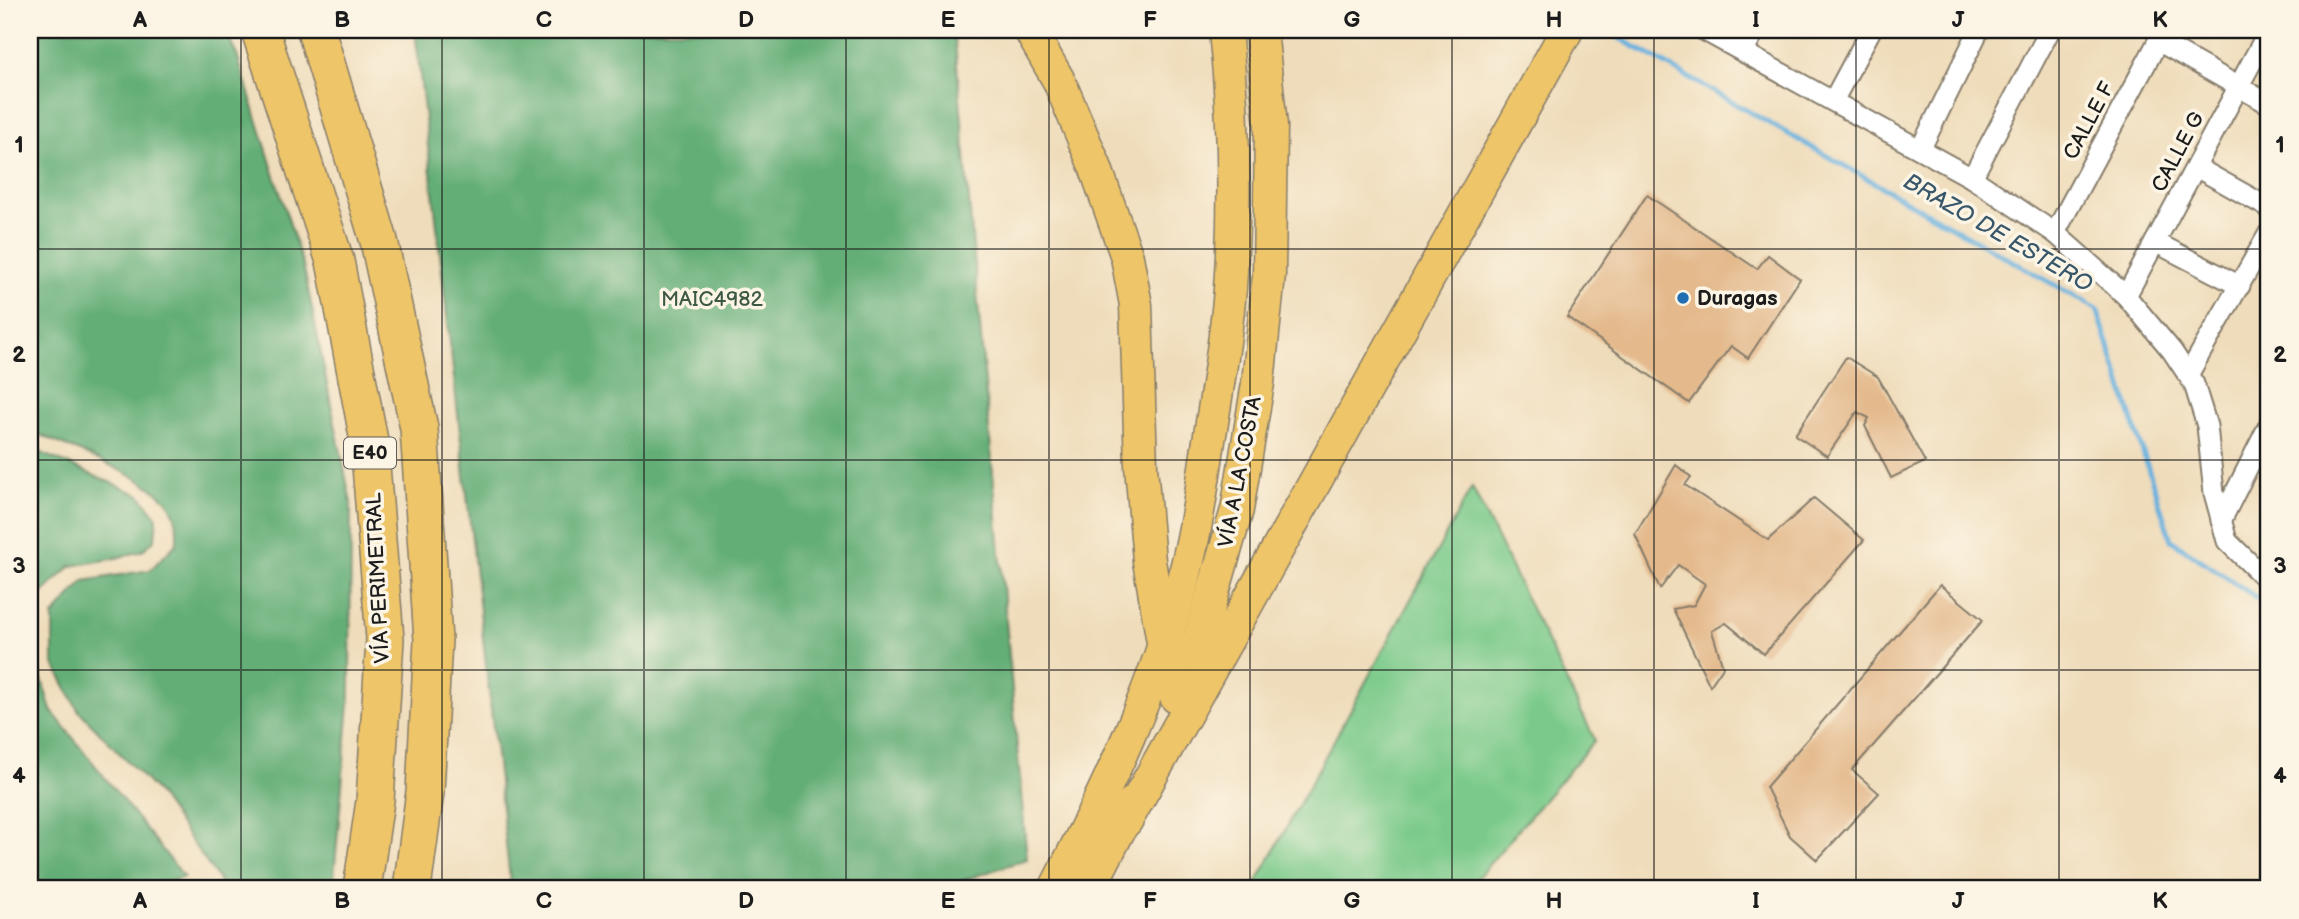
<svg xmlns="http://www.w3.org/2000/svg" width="2299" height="919" viewBox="0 0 2299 919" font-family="'Balsamiq Sans',sans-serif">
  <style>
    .green { fill: #7bca8b; stroke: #4c7354; stroke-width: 2 }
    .forest { fill: #64ae77; stroke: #40654a; stroke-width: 2 }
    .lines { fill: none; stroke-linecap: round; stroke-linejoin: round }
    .stream { stroke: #65b0de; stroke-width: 5 }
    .building { fill: #e4ba8d }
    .street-casing { stroke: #867c6b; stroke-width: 23 }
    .primary-casing { stroke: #867c6b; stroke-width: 35 }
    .highway-casing { stroke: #867c6b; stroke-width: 40 }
    .street { stroke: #fff; stroke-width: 19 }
    .primary { stroke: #eec569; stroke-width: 32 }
    .highway { stroke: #eec569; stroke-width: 37 }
    .grid { fill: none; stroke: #1c1c1c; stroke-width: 2; stroke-opacity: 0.55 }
    .poi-dot { fill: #1f6fb2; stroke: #fcf5e5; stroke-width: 2.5 }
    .labels { text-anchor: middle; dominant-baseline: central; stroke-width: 7; stroke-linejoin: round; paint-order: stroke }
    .shield { fill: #fcf5e5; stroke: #5f5d58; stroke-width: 2 }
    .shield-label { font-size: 19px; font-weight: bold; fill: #1c1c1c }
    .street-label { font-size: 21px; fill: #1c1c1c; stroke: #fcf5e5 }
    .poi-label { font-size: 21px; font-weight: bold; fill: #1c1c1c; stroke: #fcf5e5; text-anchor: start }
    .park-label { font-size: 21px; fill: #3d5943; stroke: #fcf5e5 }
    .water-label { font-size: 23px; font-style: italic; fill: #39576a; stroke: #fcf5e5 }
    .neatline { fill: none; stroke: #1c1c1c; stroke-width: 2.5 }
    .grid-label { font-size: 23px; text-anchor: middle; font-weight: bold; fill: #1c1c1c }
  </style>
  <rect width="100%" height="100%" fill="#fcf5e5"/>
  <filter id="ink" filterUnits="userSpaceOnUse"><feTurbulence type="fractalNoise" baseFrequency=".0143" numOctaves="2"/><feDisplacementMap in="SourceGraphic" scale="14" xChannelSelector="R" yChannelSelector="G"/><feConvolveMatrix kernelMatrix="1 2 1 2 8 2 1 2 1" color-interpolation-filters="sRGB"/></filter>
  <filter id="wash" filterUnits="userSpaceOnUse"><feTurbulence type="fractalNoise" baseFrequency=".00686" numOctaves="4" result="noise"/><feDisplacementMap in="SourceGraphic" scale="28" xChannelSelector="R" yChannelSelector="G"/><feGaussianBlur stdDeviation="1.57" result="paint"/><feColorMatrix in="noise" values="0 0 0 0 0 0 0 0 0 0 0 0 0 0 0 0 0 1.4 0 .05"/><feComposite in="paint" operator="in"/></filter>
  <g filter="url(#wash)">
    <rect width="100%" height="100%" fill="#efdcba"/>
    <path class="green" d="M1472 487 1595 740 1468 889H1253Z"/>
    <g class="forest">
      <path d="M30 30H225L237 55 304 269 351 503 350 693 333 889H225L156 791 78 710 53 662V616L84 581 150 570 177 543C177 530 178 519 171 507 154 477 63 447 30 430Z"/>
      <path d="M415 30H954L1027 859 937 889H511Z"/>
      <path d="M30 448 140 495 157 517 155 539 142 551 112 559 71 566 33 602 30 624Z"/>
      <path d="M30 640 51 710 184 877 148 889H30Z"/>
    </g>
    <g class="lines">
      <path class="stream" d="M1605 30 2097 309 2171 540 2269 606"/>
    </g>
    <g id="blocks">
      <g class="building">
        <path d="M1647 195 1757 269 1768 255 1800 279 1748 358 1731 346 1689 403 1567 317Z"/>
        <path d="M1846 357 1878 377 1925 462 1891 478 1865 426 1869 418 1857 412 1827 456 1795 435Z"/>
        <path d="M1676 465 1691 477 1685 485 1768 540 1814 498 1864 540 1764 654 1726 623 1712 631 1723 667 1710 686 1673 609 1694 605 1705 584 1678 565 1660 589 1635 534Z"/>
        <path d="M1940 585 1983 620 1852 770 1879 793 1817 860 1790 836 1766 787Z"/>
      </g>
    </g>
  </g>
  <g filter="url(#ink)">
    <use href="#blocks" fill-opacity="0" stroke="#867c6b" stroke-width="2"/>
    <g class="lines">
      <defs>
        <g id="street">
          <path d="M1703 30 1972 178 2055 233 2126 296 2172 351 2194 384 2207 426 2214 493 2227 541 2269 582"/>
          <path d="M2158 41 2269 104"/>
          <path d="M1744 51 1755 30"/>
          <path d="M1833 101 1871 30"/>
          <path d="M1921 148 1979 30"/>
          <path d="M2196 167 2269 208"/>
          <path d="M1972 178 2050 30"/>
          <path d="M2055 233 2164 30"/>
          <path d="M2155 242 2240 286"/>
          <path d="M2126 296 2269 30"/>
          <path d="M2188 375 2269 233"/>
          <path d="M2221 521 2269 425"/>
        </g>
        <g id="primary">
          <path d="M1030 30 1059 81 1095 166 1127 257 1136 305 1141 466 1149 561 1163 642"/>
          <path d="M1176 697 1200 637 1237 510 1258 383 1269 275 1271 126 1261 30"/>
          <path d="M1126 821 1567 30"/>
          <path d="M1055 889C1107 789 1156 687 1184 577 1196 532 1202 487 1209 441 1217 391 1226 340 1230 289 1236 203 1234 115 1225 30"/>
          <path d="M1089 889 1133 803"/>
        </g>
        <g id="highway">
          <path d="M260 30 335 261 369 441 385 639 375 801 362 889"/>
          <path d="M316 30 379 241 419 428 433 640 425 792 412 889"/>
        </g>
      </defs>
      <use href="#street" class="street-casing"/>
      <use href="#primary" class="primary-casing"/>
      <use href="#highway" class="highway-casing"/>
      <use href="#street" class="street"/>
      <use href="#primary" class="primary"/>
      <use href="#highway" class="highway"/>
    </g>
  </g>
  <path class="grid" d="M241 30V889M442 30V889M644 30V889M846 30V889M1049 30V889M1250 30V889M1452 30V889M1654 30V889M1856 30V889M2059 30V889M30 249H2269M30 460H2269M30 670H2269"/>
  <circle class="poi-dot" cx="1683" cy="298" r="7"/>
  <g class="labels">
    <rect class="shield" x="344" y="437.5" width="52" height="31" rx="5"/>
    <g class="shield-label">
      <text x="370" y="453">E40</text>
    </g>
    <g class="street-label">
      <text transform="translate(2089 121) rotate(-62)">CALLE F</text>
      <text transform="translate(2178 152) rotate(-62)">CALLE G</text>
      <text transform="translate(1240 472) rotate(-79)">VÍA A LA COSTA</text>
      <text transform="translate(378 578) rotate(-93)">VÍA PERIMETRAL</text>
    </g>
    <g class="poi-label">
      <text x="1697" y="298">Duragas</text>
    </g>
    <g class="park-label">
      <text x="712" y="299">MAIC4982</text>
    </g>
    <g class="water-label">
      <text transform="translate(1998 233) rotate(30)">BRAZO DE ESTERO</text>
    </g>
  </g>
  <rect width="2299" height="919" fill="none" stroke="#fcf5e5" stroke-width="77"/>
  <rect x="38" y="38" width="2222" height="842" class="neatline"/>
  <g class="grid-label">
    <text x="140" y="27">A</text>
    <text x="342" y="27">B</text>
    <text x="544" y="27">C</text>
    <text x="746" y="27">D</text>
    <text x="948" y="27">E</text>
    <text x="1150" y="27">F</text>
    <text x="1352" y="27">G</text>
    <text x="1554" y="27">H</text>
    <text x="1756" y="27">I</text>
    <text x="1958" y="27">J</text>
    <text x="2160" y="27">K</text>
    <text x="19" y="152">1</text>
    <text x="2280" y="152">1</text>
    <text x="19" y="362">2</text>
    <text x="2280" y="362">2</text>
    <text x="19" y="573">3</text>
    <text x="2280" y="573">3</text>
    <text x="19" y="783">4</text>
    <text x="2280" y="783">4</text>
    <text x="140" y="908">A</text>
    <text x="342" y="908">B</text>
    <text x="544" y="908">C</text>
    <text x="746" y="908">D</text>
    <text x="948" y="908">E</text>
    <text x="1150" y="908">F</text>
    <text x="1352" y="908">G</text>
    <text x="1554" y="908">H</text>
    <text x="1756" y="908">I</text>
    <text x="1958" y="908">J</text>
    <text x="2160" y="908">K</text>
  </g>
</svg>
